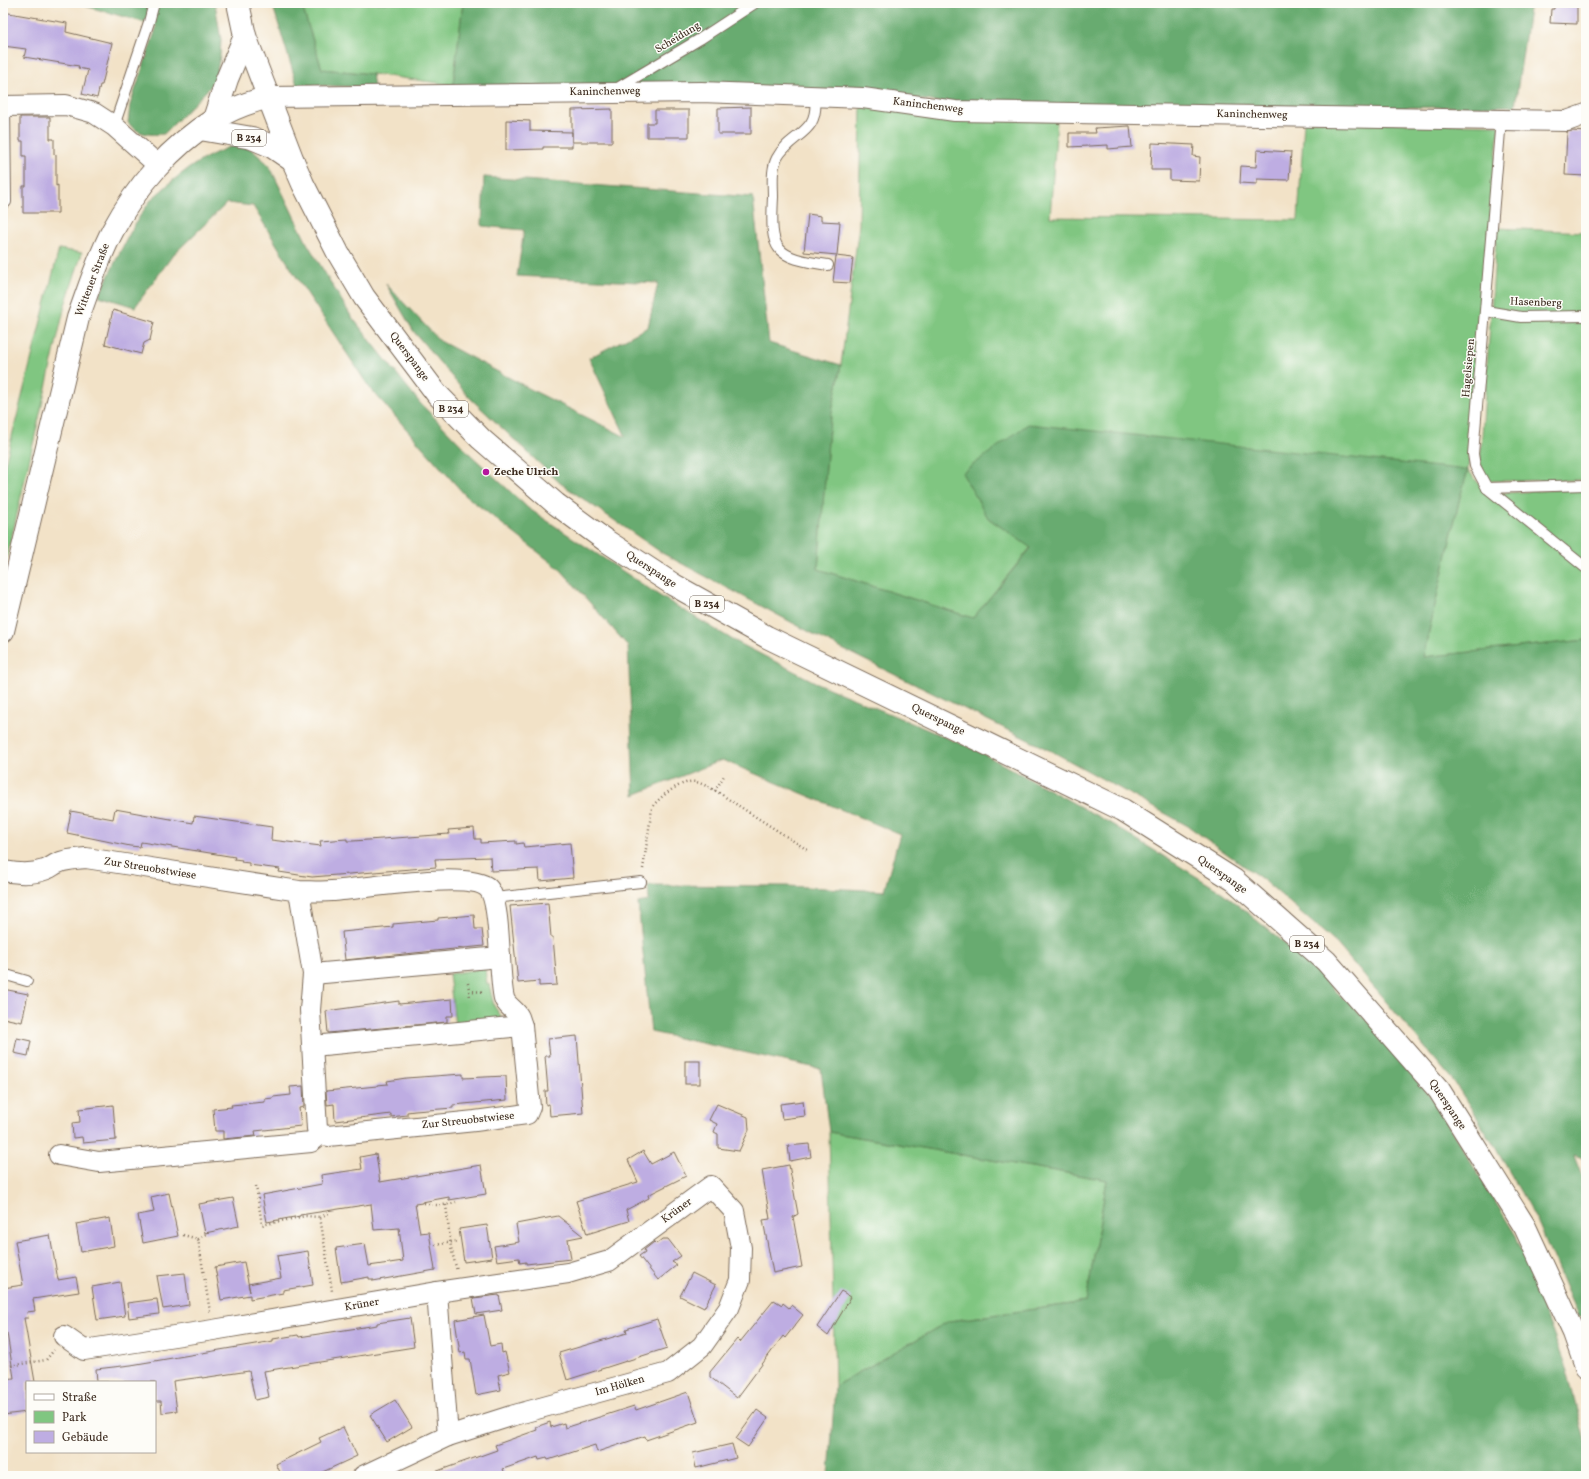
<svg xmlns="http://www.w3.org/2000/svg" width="1589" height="1479" viewBox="0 0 1589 1479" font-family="Vollkorn,serif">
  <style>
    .green { fill: #80c681; stroke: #5e7850 }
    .forest { fill: #68ab6f; stroke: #526a46 }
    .building { fill: #beade2 }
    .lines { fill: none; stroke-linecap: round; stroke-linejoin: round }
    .lane-casing { stroke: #7b6a59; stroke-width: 12 }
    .street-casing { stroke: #7b6a59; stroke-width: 22 }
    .secondary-casing { stroke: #7b6a59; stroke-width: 24 }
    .primary-casing { stroke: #7b6a59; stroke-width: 24 }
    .path { stroke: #7b6a59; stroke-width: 2.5; stroke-dasharray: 1 3; stroke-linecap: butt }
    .lane { stroke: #fff; stroke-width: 10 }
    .street { stroke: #fff; stroke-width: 20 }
    .secondary { stroke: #fff; stroke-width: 22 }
    .primary { stroke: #fff; stroke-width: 22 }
    .poi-dot { fill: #b5179e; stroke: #fdfcf7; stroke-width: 1.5 }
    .labels { text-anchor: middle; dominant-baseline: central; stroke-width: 3; stroke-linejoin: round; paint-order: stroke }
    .shield { fill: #fdfcf7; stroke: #75695f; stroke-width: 1 }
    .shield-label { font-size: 10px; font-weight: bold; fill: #3b2a1e }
    .street-label { font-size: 11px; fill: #3b2a1e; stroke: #fdfcf7 }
    .poi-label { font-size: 11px; font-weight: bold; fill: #3b2a1e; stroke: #fdfcf7; text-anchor: start }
  </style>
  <rect width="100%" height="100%" fill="#fdfcf7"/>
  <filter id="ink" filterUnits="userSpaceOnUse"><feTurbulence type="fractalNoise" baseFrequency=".025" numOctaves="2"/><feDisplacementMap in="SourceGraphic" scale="8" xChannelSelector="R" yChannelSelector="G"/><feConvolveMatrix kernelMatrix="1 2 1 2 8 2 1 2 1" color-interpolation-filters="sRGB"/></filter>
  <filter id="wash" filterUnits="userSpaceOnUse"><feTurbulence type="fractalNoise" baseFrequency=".012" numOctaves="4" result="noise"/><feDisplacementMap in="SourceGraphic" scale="16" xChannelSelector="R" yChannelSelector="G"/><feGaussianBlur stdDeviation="0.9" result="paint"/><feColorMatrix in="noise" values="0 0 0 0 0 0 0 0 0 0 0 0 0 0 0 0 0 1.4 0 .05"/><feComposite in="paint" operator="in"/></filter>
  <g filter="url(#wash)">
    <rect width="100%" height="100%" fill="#f2e2c7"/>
    <g class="green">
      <path d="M301 3H463L453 85 372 74 322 69Z"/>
      <path d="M861 104 1057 121 1050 217 1298 220 1304 121 1499 125 1468 470 1487 494 1586 488V640L1423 657 1460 497 1468 470 988 518 1031 547 973 618 818 569 829 428 841 365 859 225Z"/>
      <path d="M1497 228 1586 232V480L1487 481 1480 463Z"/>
      <path d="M59 249 82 253 65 305 3 575V472Z"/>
      <path d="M485 968 487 984H489L494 1006 501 1016 497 1025H455L449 974Z"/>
      <path d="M829 1132 1107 1180 1086 1302 949 1321 835 1386Z"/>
    </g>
    <g class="forest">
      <path d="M74 3H215L221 40 220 57 214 83 164 134C148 135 140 135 128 123L130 105 157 26Z"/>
      <path d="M272 3H301L322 69 372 74 374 87 297 85Z"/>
      <path d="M463 3H1530L1515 106 1225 110 952 104 862 91 453 85Z"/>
      <path d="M236 145 251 149 269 165 307 243 351 316 420 403 472 456 528 508 660 596 733 640 819 684 978 751 1110 823 1223 893 1286 944 1371 1024 1432 1099 1515 1234 1567 1370 1586 1445V1476H829L835 1386 949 1321 1086 1302 1107 1180 829 1132 821 1069 651 1032 638 903 649 901 648 885 787 886 884 891 900 834 722 760 634 795 628 646 561 570 465 495 369 387 297 278 253 206 227 203 173 255 135 307 99 296C114 265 128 232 148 204 151 199 156 195 161 191 182 171 207 154 236 145Z"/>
      <path d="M484 177 753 197 769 343 841 365 829 428 818 569 973 618 1031 548 988 518 962 473 1028 424 1468 470 1460 497 1423 657 1586 640V1160L1574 1156 1586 1187V1315L1578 1317 1539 1225 1495 1146 1455 1083 1337 944 1265 881 1188 826 1057 754 832 644 662 553 560 483 468 396 414 332 386 284 440 341 536 392 626 437 589 358 648 327 658 283 517 276 524 230 482 226Z"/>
    </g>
    <g id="blocks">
      <g class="building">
        <path d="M1554 3H1577V24L1550 23 1551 9H1554Z"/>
        <path d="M3 12 67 23 66 32 112 43 102 85H100L97 98 82 94 88 70 78 68 79 66 24 57 26 49 3 46Z"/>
        <path d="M751 107V134H718V108Z"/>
        <path d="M612 109V142H572V110Z"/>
        <path d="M655 110H689V137H647V123H655Z"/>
        <path d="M20 117H50V139H54V154L56 155V186L58 185V213H23V186H26V156H23V141H20Z"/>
        <path d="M506 120 530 121V131L572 132V147H543V149L506 150Z"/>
        <path d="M1130 126 1132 147 1108 149V145L1069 147V133H1096L1095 128Z"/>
        <path d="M1572 131 1586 132V176L1565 175 1567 132Z"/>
        <path d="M1152 143 1194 145 1193 156 1200 157 1199 181 1170 180V170H1151Z"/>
        <path d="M1257 150 1291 152 1289 180 1257 179V184L1240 183 1241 166 1256 167Z"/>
        <path d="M808 214 821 216V221L840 222 837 255 804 252Z"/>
        <path d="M836 256 853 258 850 283 833 282Z"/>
        <path d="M113 310 154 322 150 340 144 343 141 354 105 344Z"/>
        <path d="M115 809 193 823 194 816 272 827 271 840 321 846 320 841 347 839V841H353L396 838 449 834 448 830 474 828 475 839H481V843L516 841V844L523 843 524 847 570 843 573 878 540 881 539 869 491 871 490 857 435 859 436 867 312 877 279 872 280 869 249 865V863L241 862 242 860 234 859 235 857 141 842 140 847 130 846 67 833 71 811 113 819Z"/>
        <path d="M548 903 551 937H553L557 985 539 986V981L518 983 510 906Z"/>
        <path d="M474 915 475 929H482L484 946 345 960 342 932 393 927V924L438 920V918Z"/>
        <path d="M3 989 28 994 22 1022 3 1018Z"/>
        <path d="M452 999 453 1016H447V1022L328 1033 326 1011 399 1001V1004Z"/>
        <path d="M577 1036 583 1113 550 1116 549 1104 546 1105 545 1091H548L545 1056H550L548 1039Z"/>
        <path d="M17 1038 31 1041 28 1056 14 1053Z"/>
        <rect x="685" y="1061" width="15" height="23"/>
        <path d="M463 1074V1078L506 1076 507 1100 453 1105V1108L415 1111 407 1112V1115L391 1117V1114L335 1121 334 1104 327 1105 326 1091 377 1086V1085L388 1084 387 1081 406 1078Z"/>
        <path d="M303 1086 304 1107 299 1108 301 1126 255 1131 256 1136 223 1139V1131H215L213 1109 232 1107 231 1105 265 1102V1099L273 1098V1097L291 1095 290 1087Z"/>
        <path d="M803 1101 805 1116 782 1119 780 1104Z"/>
        <path d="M717 1104 748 1117 749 1130 739 1151 718 1148V1134L714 1132 717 1124 709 1120Z"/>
        <path d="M113 1105 116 1140 83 1143 82 1137 73 1138 72 1123 80 1122 79 1109Z"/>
        <path d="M809 1144 811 1157 790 1161 788 1146Z"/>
        <path d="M643 1151 651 1164 674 1152 686 1176 648 1195 649 1198 626 1210 629 1221 587 1234 576 1201 638 1182 628 1160Z"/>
        <path d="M376 1154 380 1182 481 1165 486 1194 449 1200V1197L422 1202V1203L415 1204 420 1233 429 1232 435 1270 373 1281V1279H369V1277L341 1282 336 1248 365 1244 369 1266 403 1261 399 1228 374 1230 371 1204 300 1215V1216L267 1222 262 1195 322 1184 321 1175 362 1169 360 1157Z"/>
        <path d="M789 1165 798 1214 793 1217 802 1267 773 1273 763 1220 770 1219 762 1170Z"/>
        <path d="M169 1193 178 1236 143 1243 138 1215 154 1212 151 1197Z"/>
        <path d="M233 1198 239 1226 205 1233 199 1204Z"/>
        <path d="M558 1216 583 1236 568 1239 571 1259 526 1264V1262L520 1263 519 1258 497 1261 494 1246 519 1242 516 1224Z"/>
        <path d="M110 1218 114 1246 81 1252 76 1224Z"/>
        <path d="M487 1225 492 1258 464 1262 459 1229Z"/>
        <path d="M50 1235 58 1280 76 1277 79 1292 33 1299 35 1311 27 1312 28 1318H24L35 1382H27V1412L3 1415V1379L14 1378 7 1333 3 1334V1288L23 1285 15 1241Z"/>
        <path d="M662 1239H668L681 1256 672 1262 677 1265 658 1280 639 1256 645 1252 644 1250 654 1242 656 1244Z"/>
        <path d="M308 1251 313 1285 283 1290V1293L250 1299V1295L221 1300 215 1267 244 1262 250 1292 248 1284 281 1278 277 1256Z"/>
        <path d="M185 1273 189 1305 163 1309 157 1276Z"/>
        <path d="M692 1273 716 1285 704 1308 680 1296Z"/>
        <path d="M120 1282 125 1316 97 1320 92 1287Z"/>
        <path d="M841 1291 851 1297 828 1336 817 1327Z"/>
        <path d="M499 1295 502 1310 476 1314 473 1298Z"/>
        <path d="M157 1299 159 1314 129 1318 127 1303Z"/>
        <path d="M774 1300 782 1305 783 1303 789 1308 791 1305 803 1315 785 1338 783 1336 737 1398 710 1377V1372L737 1339 740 1342Z"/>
        <path d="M484 1315 490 1346 501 1344 502 1353 505 1352 510 1372 498 1375 501 1390 476 1395 470 1359H466L465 1352 460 1353 455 1320Z"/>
        <path d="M410 1318 414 1347 264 1371 269 1397 255 1400 249 1371 202 1378V1377L173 1381 177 1411 162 1413 161 1401H155V1382H97L96 1369 131 1365 273 1341V1339L298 1335 299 1337 377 1325V1323Z"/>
        <path d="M657 1319 667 1348 567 1380 559 1353 627 1333 626 1329Z"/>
        <path d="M688 1392 698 1422 646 1440 645 1436 597 1452 595 1445 548 1460 547 1458 539 1460 538 1457 503 1469 506 1476H429V1474L497 1450 495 1445 537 1430 536 1427 550 1422 551 1427 564 1423 565 1428 634 1406 636 1410Z"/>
        <path d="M395 1400 412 1427 387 1442 370 1415Z"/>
        <path d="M757 1410 768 1418 748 1447 736 1439Z"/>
        <path d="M343 1427 357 1456 314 1476H282L276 1464 321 1442 319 1438Z"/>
        <path d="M732 1444 736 1458 696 1468 693 1453Z"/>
      </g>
    </g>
  </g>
  <g filter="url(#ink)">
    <use href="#blocks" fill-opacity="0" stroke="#7b6a59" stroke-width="1"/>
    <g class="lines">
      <defs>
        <g id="lane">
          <path d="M616 89 700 39 755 3"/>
          <path d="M815 96C816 105 816 115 811 123 803 136 786 141 777 158 771 169 773 184 773 197 770 252 774 257 828 265"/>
          <path d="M5 106 6 202"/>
          <path d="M1501 119 1473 454 1475 466 1487 488 1586 568"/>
          <path d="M114 126 149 22 154 3"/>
          <path d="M1486 311 1521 317 1586 316"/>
          <path d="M1487 488 1586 485"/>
          <path d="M494 898 641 882"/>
          <path d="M3 974 27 981"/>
        </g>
        <g id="street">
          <path d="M269 97 701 92 863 98 955 111 1567 121 1586 114"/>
          <path d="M3 106 66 105 94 113 114 126 159 166"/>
          <path d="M3 871C17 873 30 875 44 870 49 869 53 865 58 863 66 859 76 859 86 858L299 891C310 891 321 892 332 891 360 889 470 870 488 888 502 902 498 975 504 998 506 1006 516 1010 519 1017 520 1020 521 1023 522 1026L530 1107 527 1114 475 1121 348 1134 328 1136 321 1134 317 1129 310 1010 313 974 299 891"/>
          <path d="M313 974 500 957"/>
          <path d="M313 1046 522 1026"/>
          <path d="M59 1155 99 1162 311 1142 321 1134"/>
          <path d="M437 1292 448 1436"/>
          <path d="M64 1336 84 1350 213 1330 437 1292 568 1273 609 1261 711 1186 734 1211 741 1248 740 1280 729 1308 702 1346 668 1373 511 1416 448 1436 363 1476"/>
        </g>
        <g id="secondary">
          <path d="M214 119 227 79 245 36"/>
          <path d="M3 631 78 318C89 288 98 258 113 230 136 187 171 146 213 120 230 109 250 102 269 97"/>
        </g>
        <g id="primary">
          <path d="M238 3 245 36 293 161 303 184 338 253 364 297 437 394 481 439 556 504 605 540 674 585 767 637 1123 810 1234 880 1326 961 1439 1090 1525 1227 1574 1333 1586 1367"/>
          <path d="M200 129 252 138 271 146 293 161"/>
        </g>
      </defs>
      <use href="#lane" class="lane-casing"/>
      <use href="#street" class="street-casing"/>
      <use href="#secondary" class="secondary-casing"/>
      <use href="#primary" class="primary-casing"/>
      <g class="path">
        <path d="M715 791 725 774"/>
        <path d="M643 869 652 808C658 797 683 779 696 782 711 786 726 798 739 806 762 821 786 836 809 851"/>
        <path d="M468 983 470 997"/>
        <path d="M469 991 484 992"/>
        <path d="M256 1186 262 1225 305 1216 320 1217 332 1291"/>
        <path d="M424 1203C436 1206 444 1206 456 1202"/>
        <path d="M446 1205 451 1248 457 1271"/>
        <path d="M320 1217 329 1213"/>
        <path d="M183 1235 198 1239 210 1312"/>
        <path d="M198 1239 206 1234"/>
        <path d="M435 1245 458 1241"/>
        <path d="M3 1367 46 1360 54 1350"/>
      </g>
      <use href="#lane" class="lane"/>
      <use href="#street" class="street"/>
      <use href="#secondary" class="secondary"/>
      <use href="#primary" class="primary"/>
    </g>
  </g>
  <circle class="poi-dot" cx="486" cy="472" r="4"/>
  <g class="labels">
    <g class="shield">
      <rect x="232" y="130" width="34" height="16" rx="3"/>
      <rect x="434" y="401" width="34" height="16" rx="3"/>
      <rect x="690" y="596" width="34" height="16" rx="3"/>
      <rect x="1290" y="936" width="34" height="16" rx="3"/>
    </g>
    <g class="shield-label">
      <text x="249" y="138">B 234</text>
      <text x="451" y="409">B 234</text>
      <text x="707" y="604">B 234</text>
      <text x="1307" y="944">B 234</text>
    </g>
    <g class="street-label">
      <text transform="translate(678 38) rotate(-31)">Scheidung</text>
      <text transform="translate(605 92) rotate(-1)">Kaninchenweg</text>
      <text transform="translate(928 106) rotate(7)">Kaninchenweg</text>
      <text transform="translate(1252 115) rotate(1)">Kaninchenweg</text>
      <text transform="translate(93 280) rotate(-69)">Wittener Straße</text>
      <text transform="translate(1536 303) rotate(2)">Hasenberg</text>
      <text transform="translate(409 357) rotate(53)">Querspange</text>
      <text transform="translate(1469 368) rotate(-85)">Hagelsiepen</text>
      <text transform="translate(651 570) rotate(33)">Querspange</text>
      <text transform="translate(938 720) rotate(26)">Querspange</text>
      <text transform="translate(150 869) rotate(9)">Zur Streuobstwiese</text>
      <text transform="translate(1222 875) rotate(35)">Querspange</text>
      <text transform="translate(1447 1105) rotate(56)">Querspange</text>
      <text transform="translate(468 1121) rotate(-6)">Zur Streuobstwiese</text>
      <text transform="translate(677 1211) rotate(-36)">Krüner</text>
      <text transform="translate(362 1305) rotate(-10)">Krüner</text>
      <text transform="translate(620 1386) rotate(-16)">Im Hölken</text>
    </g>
    <g class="poi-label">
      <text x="494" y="472">Zeche Ulrich</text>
    </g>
  </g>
  <rect width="1589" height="1479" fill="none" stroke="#fdfcf7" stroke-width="16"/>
  <rect x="26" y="1381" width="130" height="72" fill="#fdfcf7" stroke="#afa8a0"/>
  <rect x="34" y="1394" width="20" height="6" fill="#ffffff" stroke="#afa8a0"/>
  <text x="62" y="1401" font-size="12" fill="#3b2a1e">Straße</text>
  <rect x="34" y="1411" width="20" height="12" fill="#80c681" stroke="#afa8a0"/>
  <text x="62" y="1421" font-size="12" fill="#3b2a1e">Park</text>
  <rect x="34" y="1431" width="20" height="12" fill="#beade2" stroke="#afa8a0"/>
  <text x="62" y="1441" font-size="12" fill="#3b2a1e">Gebäude</text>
</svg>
